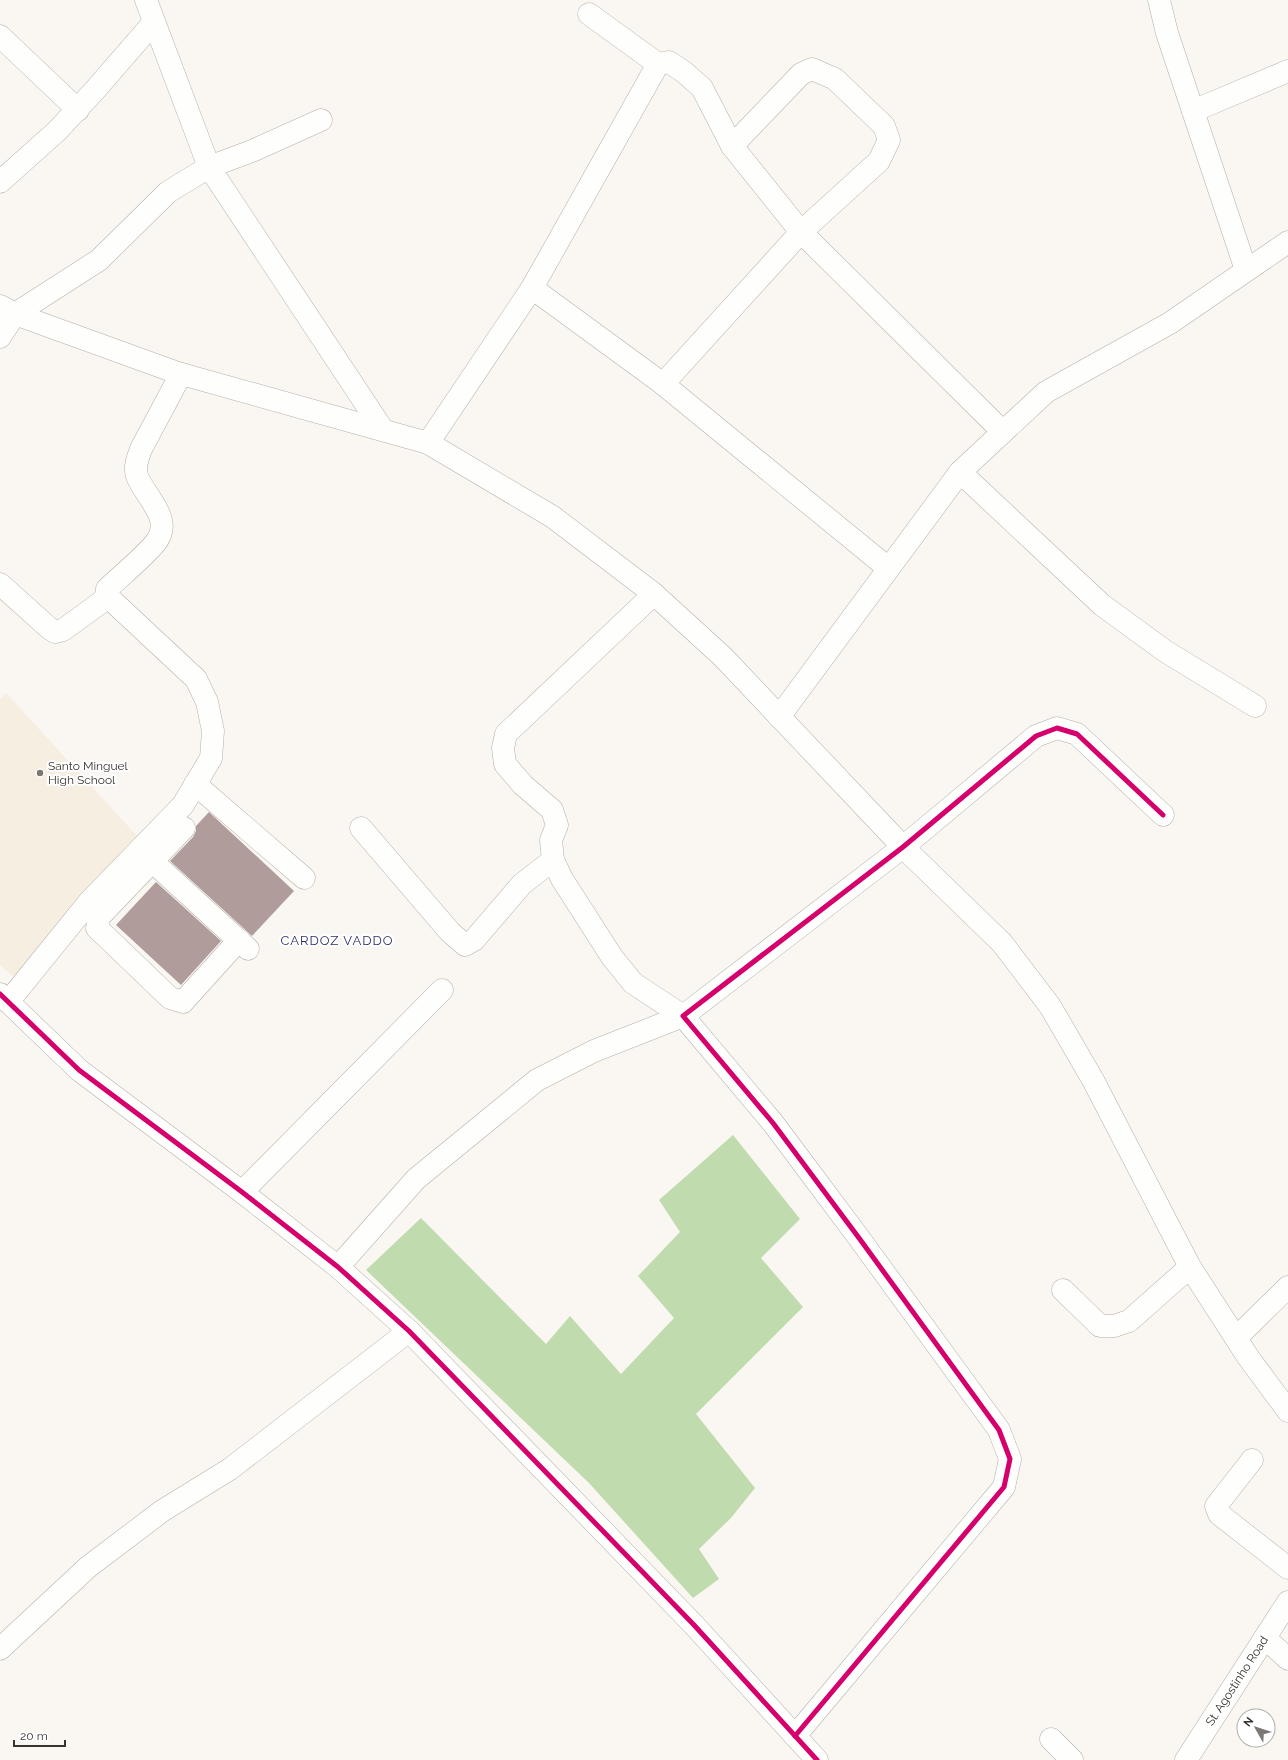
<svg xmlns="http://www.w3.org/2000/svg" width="1288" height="1760" viewBox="0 0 1288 1760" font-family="Raleway,sans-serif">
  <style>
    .built { fill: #f7eee2 }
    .forest { fill: #c0dcaf }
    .building { fill: #af9c9b }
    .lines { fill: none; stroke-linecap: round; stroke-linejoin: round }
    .minor-casing { stroke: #b2b0ac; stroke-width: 23 }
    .major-casing { stroke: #b2b0ac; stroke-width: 23 }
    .minor { stroke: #fefefd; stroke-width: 22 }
    .major { stroke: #fefefd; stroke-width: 22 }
    .cycleway-casing { stroke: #fff; stroke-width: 8 }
    .cycleway { stroke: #d6006c; stroke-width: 5 }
    .poi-dot { fill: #7b7874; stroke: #fff; stroke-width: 1.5 }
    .labels { text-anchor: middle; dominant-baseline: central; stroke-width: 4; stroke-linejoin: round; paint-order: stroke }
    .poi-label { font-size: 12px; fill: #373430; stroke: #fff; text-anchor: start }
    .street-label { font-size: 12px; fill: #373430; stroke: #fff }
    .neighbourhood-label { font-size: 13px; letter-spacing: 1px; fill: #272d66; stroke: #fff }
  </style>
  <rect width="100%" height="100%" fill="#faf6f2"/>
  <path class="built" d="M6 693 147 847 16 979 0 965V700Z"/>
  <path class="forest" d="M733 1135 800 1219 761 1258 803 1307 696 1414 755 1488 731 1518 699 1549 719 1579 693 1598 589 1483 366 1270 421 1218 546 1344 570 1316 621 1374 674 1318 638 1276 680 1232 659 1200Z"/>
  <g class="building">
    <path d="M209 812 294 891 252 936 170 861 193 837 196 831V826Z"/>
    <path d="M156 882 221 941 181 985 116 925Z"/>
  </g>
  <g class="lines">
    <defs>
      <g id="minor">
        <path d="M146 0 209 167 383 430"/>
        <path d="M1159 0 1167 33 1246 270"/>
        <path d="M0 36 78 110"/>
        <path d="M658 64 669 62 684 72 702 88 732 146 801 232 1003 432"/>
        <path d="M1193 111 1288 71"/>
        <path d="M0 182 57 131 95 90 154 22"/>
        <path d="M532 288 663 384 888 568"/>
        <path d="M0 337 15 314 99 260 168 192 209 167 252 151 321 120"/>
        <path d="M663 384 801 232 879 161 889 140 884 126 835 79 812 69 801 74 732 146"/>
        <path d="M428 443 532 288 658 64 589 14"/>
        <path d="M960 472 1102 605 1165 651 1255 706"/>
        <path d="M0 584 49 628 55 632 63 630 107 598"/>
        <path d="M654 594 506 734 503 748 505 764 523 785 552 810 557 825 551 840 553 860 562 879 612 957 633 983 683 1016"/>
        <path d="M779 717 960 472 1046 392 1170 323 1288 242"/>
        <path d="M195 784 304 878"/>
        <path d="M184 828 99 917 97 928 170 998 183 1002 239 940"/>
        <path d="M361 828 450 932 465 945 474 940 522 884 553 860"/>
        <path d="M142 852 248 949"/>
        <path d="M0 994 79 1070 242 1192 338 1267 409 1331 694 1625 817 1760"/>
        <path d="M8 1002 89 902 183 805 211 758 213 731 207 702 196 679 106 595 107 589C122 575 144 557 156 542 174 519 145 497 137 476 134 467 138 457 141 449L181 374"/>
        <path d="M242 1192 442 990"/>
        <path d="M338 1267 416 1179 537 1080 594 1051 683 1016"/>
        <path d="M1063 1290 1100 1326H1114L1129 1321 1190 1267"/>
        <path d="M1236 1338 1288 1287"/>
        <path d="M1252 1460 1216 1506 1219 1514 1288 1568"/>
        <path d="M1265 1638 1288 1659"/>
        <path d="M0 1649 88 1567 162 1511 230 1469 409 1331"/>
        <path d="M795 1736 1004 1487 1010 1459 999 1430 859 1238 773 1123 683 1016 903 847 1036 736 1057 728 1077 734 1163 815"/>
        <path d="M1051 1739 1072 1760"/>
      </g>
      <g id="major">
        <path d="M0 306 15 314 178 373 428 443 553 517 654 594 723 657 903 847 1002 943 1050 1006 1093 1080 1190 1267 1248 1357 1288 1411"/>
        <path d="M1186 1760 1288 1602"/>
      </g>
    </defs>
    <use href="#minor" class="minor-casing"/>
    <use href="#major" class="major-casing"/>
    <use href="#minor" class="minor"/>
    <use href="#major" class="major"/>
    <defs>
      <g id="cycleway">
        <path d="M0 994 79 1070 242 1192 338 1267 409 1331 694 1625 817 1760"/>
        <path d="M795 1736 1004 1487 1010 1459 999 1430 859 1238 773 1123 683 1016 903 847 1036 736 1057 728 1077 734 1163 815"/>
      </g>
    </defs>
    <use href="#cycleway" class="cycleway-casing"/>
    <use href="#cycleway" class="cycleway"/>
  </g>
  <circle class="poi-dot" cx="40" cy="773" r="4"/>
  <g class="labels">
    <g class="poi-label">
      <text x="48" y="766">Santo Minguel<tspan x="48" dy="14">High School</tspan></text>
    </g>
    <g class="street-label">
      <text transform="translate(1237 1681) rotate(-57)">St. Agostinho Road</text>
    </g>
    <g class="neighbourhood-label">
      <text x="337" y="940">CARDOZ VADDO</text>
    </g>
  </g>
  <g transform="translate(1256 1728) rotate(309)"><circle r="19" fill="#ffffff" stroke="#afaeac"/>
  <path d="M0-3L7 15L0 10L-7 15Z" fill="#7b7874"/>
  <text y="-6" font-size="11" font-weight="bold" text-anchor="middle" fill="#373430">N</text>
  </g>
  <path d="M14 1740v6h51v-6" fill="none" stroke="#373430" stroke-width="2"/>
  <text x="20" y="1740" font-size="12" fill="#373430" stroke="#ffffff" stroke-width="3" paint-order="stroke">20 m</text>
</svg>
